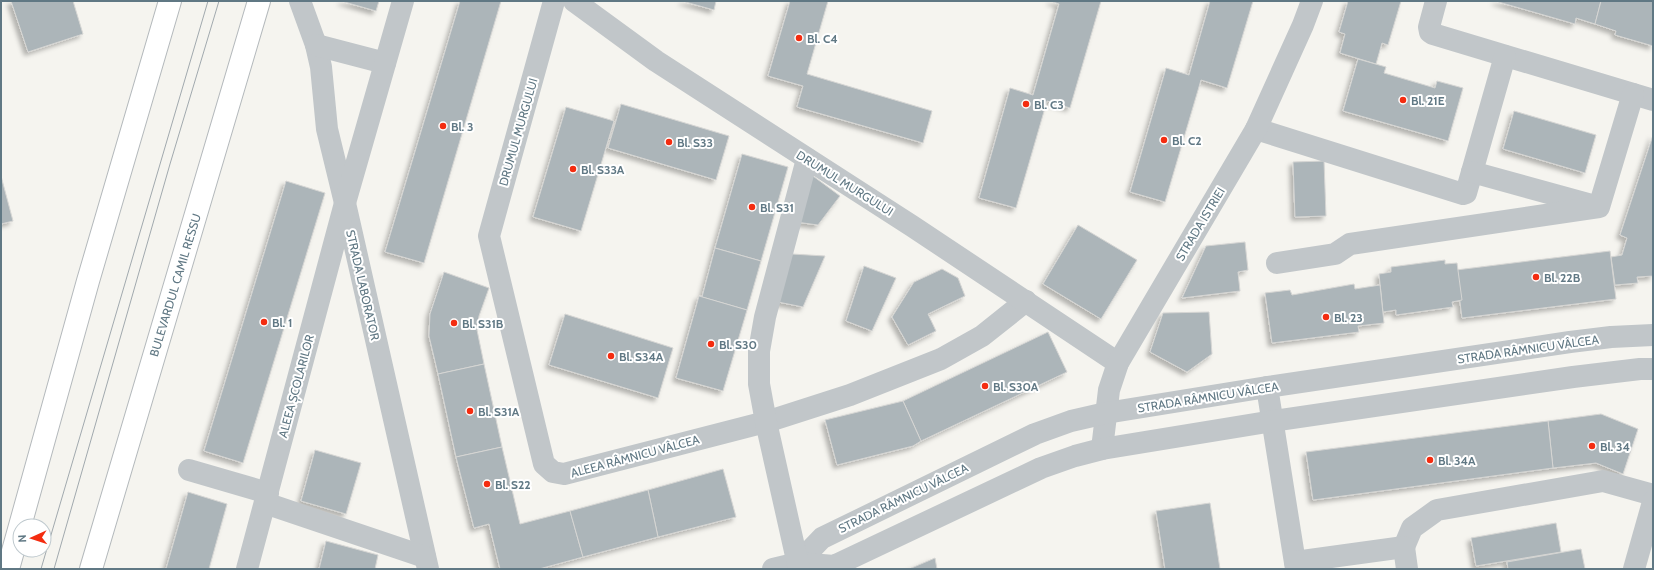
<svg xmlns="http://www.w3.org/2000/svg" width="1654" height="570" viewBox="0 0 1654 570" font-family="Cabin,sans-serif">
  <style>
    .building { fill: #acb5b9; stroke: #d5d5d3; filter: url(#shadow) }
    .lines { fill: none; stroke-linecap: round; stroke-linejoin: round }
    .major-casing { stroke: #b4b9bc; stroke-width: 24 }
    .minor { stroke: #c1c6c9; stroke-width: 22 }
    .major { stroke: #fff; stroke-width: 22 }
    .tram { stroke: #a1a9ae; stroke-width: 1 }
    .poi-dot { fill: #f42c10; stroke: #fff; stroke-width: 1.5 }
    .labels { text-anchor: middle; dominant-baseline: central; stroke-width: 4; stroke-linejoin: round; paint-order: stroke }
    .poi-label { font-size: 12px; font-weight: bold; fill: #607884; stroke: #fff; text-anchor: start }
    .street-label { font-size: 12px; fill: #607884; stroke: #fff }
  </style>
  <defs>
    <filter id="shadow"><feDropShadow dx="-3.5" dy="3.5" stdDeviation="2" flood-color="#0004"/></filter>
  </defs>
  <rect width="100%" height="100%" fill="#f5f4ef"/>
  <g class="building">
    <path d="M11 1H73L83 34 28 52Z"/>
    <path d="M341 1H379L376 11Z"/>
    <path d="M460 1H501L424 263 385 252Z"/>
    <path d="M682 1H716L714 10Z"/>
    <path d="M790 1H828L807 74 932 111 923 143 797 107 803 86 768 76Z"/>
    <path d="M1050 1H1101L1070 108 1047 101 1016 208 979 198 1010 88 1033 95 1059 4Z"/>
    <path d="M1210 1H1253L1227 88 1201 80 1165 202 1130 192 1166 68 1189 75Z"/>
    <path d="M1348 1H1401L1388 45 1382 43 1376 64 1340 53 1345 34 1339 32Z"/>
    <path d="M1495 1H1601L1595 24 1576 18 1575 24Z"/>
    <path d="M1601 1H1653V46L1615 35 1616 31 1595 24Z"/>
    <path d="M1358 59 1386 67 1384 73 1435 88 1437 81 1463 88 1448 141 1343 111Z"/>
    <path d="M621 104 729 136 716 180 608 148Z"/>
    <path d="M566 107 614 121 581 231 533 217Z"/>
    <path d="M1514 111 1596 135 1585 173 1503 149Z"/>
    <path d="M1653 135V276L1637 277 1638 283 1615 285 1611 257 1622 255 1627 238 1620 235Z"/>
    <path d="M742 154 788 167 761 261 715 248Z"/>
    <path d="M1324 161 1326 216 1295 217 1293 162Z"/>
    <path d="M1 176 13 221 1 224Z"/>
    <path d="M813 176 840 196 818 225 796 222Z"/>
    <path d="M286 181 325 193 243 463 204 451Z"/>
    <path d="M1078 225 1137 260 1101 319 1043 284Z"/>
    <path d="M1245 242 1248 270 1238 272 1240 291 1182 298 1206 246Z"/>
    <path d="M715 248 761 261 747 310 702 297Z"/>
    <path d="M1610 251 1616 299 1462 318 1456 270Z"/>
    <path d="M792 254 825 256 803 307 778 302Z"/>
    <path d="M1445 260V264L1457 263 1462 300 1452 302 1453 307 1396 315V310L1383 312 1379 274 1391 272V267Z"/>
    <path d="M864 266 896 278 872 331 846 321Z"/>
    <path d="M942 269 958 278 965 296 928 314 936 331 908 345 892 317 914 282Z"/>
    <path d="M444 272 489 288 479 316 477 330 484 364 438 374 429 336 430 314Z"/>
    <path d="M1354 284 1355 289 1380 285 1384 323 1358 326 1359 332 1272 343 1265 293 1290 290 1292 295Z"/>
    <path d="M699 296 747 310 723 391 676 378Z"/>
    <path d="M1209 312 1212 354 1187 372 1150 352 1163 313Z"/>
    <path d="M565 314 673 348 658 398 549 365Z"/>
    <path d="M1048 332 1067 372 921 441 903 401Z"/>
    <path d="M484 364 502 447 456 457 438 374Z"/>
    <path d="M903 401 921 441 913 446 837 465 825 420Z"/>
    <path d="M1601 414 1638 429 1623 474 1596 463 1553 468 1548 421Z"/>
    <path d="M1548 421 1553 468 1313 500 1306 452Z"/>
    <path d="M502 447 520 524 570 511 583 557 539 569H500L489 524 474 528 456 457Z"/>
    <path d="M315 450 361 463 346 514 301 501Z"/>
    <path d="M723 469 736 517 658 537 648 490Z"/>
    <path d="M648 490 658 537 583 557 570 511Z"/>
    <path d="M188 492 227 504 209 569H166Z"/>
    <path d="M1210 503 1220 569H1165L1156 511Z"/>
    <path d="M1556 523 1561 552 1476 566 1471 538Z"/>
    <path d="M326 541 378 555 375 569H319Z"/>
    <path d="M1581 549 1585 569H1508L1507 562Z"/>
    <path d="M935 558 937 569H909Z"/>
  </g>
  <g class="lines">
    <defs>
      <g id="major">
        <path d="M8 569 88 281 170 1"/>
        <path d="M91 569 259 1"/>
      </g>
    </defs>
    <use href="#major" class="major-casing"/>
    <g class="minor">
      <path d="M300 1 316 45 321 67 327 129 345 203 428 569"/>
      <path d="M554 1 489 236 544 464 553 472 564 474 766 422 850 395 941 359 982 336 1026 301"/>
      <path d="M574 1 656 61 912 226 1118 363"/>
      <path d="M1436 1 1429 27 1430 32 1433 34 1653 100"/>
      <path d="M316 45 385 63"/>
      <path d="M1256 129 1463 194 1466 193 1505 56"/>
      <path d="M1472 172 1592 205"/>
      <path d="M1277 263 1335 254 1350 244 1599 207 1633 94"/>
      <path d="M1267 387 1296 569"/>
      <path d="M1102 449 1109 390 1118 363 1256 129 1303 25 1312 1"/>
      <path d="M189 470 268 493"/>
      <path d="M265 503 425 557"/>
      <path d="M1404 547 1412 528 1437 510 1603 481 1653 495"/>
      <path d="M1295 562 1404 547 1407 569"/>
      <path d="M798 563 822 538 1035 434 1071 421 1106 413 1267 387 1570 342 1611 337 1653 335"/>
      <path d="M247 569 345 203 403 1"/>
      <path d="M773 569 798 563 834 566 1041 468 1075 456 1102 449 1273 421 1573 377 1640 369H1653"/>
      <path d="M799 569 766 422 759 384V351L765 317 807 159"/>
      <path d="M1634 569 1653 502"/>
    </g>
    <use href="#major" class="major"/>
    <g class="tram">
      <path d="M41 569 208 1"/>
      <path d="M54 569 170 164 219 1"/>
    </g>
  </g>
  <g class="poi-dot">
    <circle cx="799" cy="38" r="4"/>
    <circle cx="1403" cy="100" r="4"/>
    <circle cx="1026" cy="104" r="4"/>
    <circle cx="443" cy="126" r="4"/>
    <circle cx="1164" cy="140" r="4"/>
    <circle cx="669" cy="142" r="4"/>
    <circle cx="573" cy="169" r="4"/>
    <circle cx="752" cy="207" r="4"/>
    <circle cx="1536" cy="277" r="4"/>
    <circle cx="1326" cy="317" r="4"/>
    <circle cx="264" cy="322" r="4"/>
    <circle cx="454" cy="323" r="4"/>
    <circle cx="711" cy="344" r="4"/>
    <circle cx="611" cy="356" r="4"/>
    <circle cx="985" cy="386" r="4"/>
    <circle cx="470" cy="411" r="4"/>
    <circle cx="1592" cy="446" r="4"/>
    <circle cx="1430" cy="460" r="4"/>
    <circle cx="487" cy="484" r="4"/>
  </g>
  <g class="labels">
    <g class="poi-label">
      <text x="807" y="38">Bl. C4</text>
      <text x="1411" y="100">Bl. 21E</text>
      <text x="1034" y="104">Bl. C3</text>
      <text x="451" y="126">Bl. 3</text>
      <text x="1172" y="140">Bl. C2</text>
      <text x="677" y="142">Bl. S33</text>
      <text x="581" y="169">Bl. S33A</text>
      <text x="760" y="207">Bl. S31</text>
      <text x="1544" y="277">Bl. 22B</text>
      <text x="1334" y="317">Bl. 23</text>
      <text x="272" y="322">Bl. 1</text>
      <text x="462" y="323">Bl. S31B</text>
      <text x="719" y="344">Bl. S30</text>
      <text x="619" y="356">Bl. S34A</text>
      <text x="993" y="386">Bl. S30A</text>
      <text x="478" y="411">Bl. S31A</text>
      <text x="1600" y="446">Bl. 34</text>
      <text x="1438" y="460">Bl. 34A</text>
      <text x="495" y="484">Bl. S22</text>
    </g>
    <g class="street-label">
      <text transform="translate(518 132) rotate(-74)">DRUMUL MURGULUI</text>
      <text transform="translate(845 183) rotate(32)">DRUMUL MURGULUI</text>
      <text transform="translate(1200 224) rotate(-59)">STRADA ISTRIEI</text>
      <text transform="translate(175 285) rotate(-73)">BULEVARDUL CAMIL RESSU</text>
      <text transform="translate(363 285) rotate(77)">STRADA LABORATOR</text>
      <text transform="translate(1528 349) rotate(-8)">STRADA RÂMNICU VÂLCEA</text>
      <text transform="translate(296 386) rotate(-75)">ALEEA ȘCOLARILOR</text>
      <text transform="translate(1208 397) rotate(-9)">STRADA RÂMNICU VÂLCEA</text>
      <text transform="translate(635 456) rotate(-15)">ALEEA RÂMNICU VÂLCEA</text>
      <text transform="translate(903 498) rotate(-26)">STRADA RÂMNICU VÂLCEA</text>
    </g>
  </g>
  <rect width="1654" height="570" fill="none" stroke="#607884" stroke-width="4"/>
  <g transform="translate(32 538) rotate(267)"><circle r="19" fill="#ffffff" stroke="#bfc9ce"/>
  <path d="M0-3L7 15L0 10L-7 15Z" fill="#f42c10"/>
  <text y="-6" font-size="11" font-weight="bold" text-anchor="middle" fill="#607884">N</text>
  </g>
</svg>
